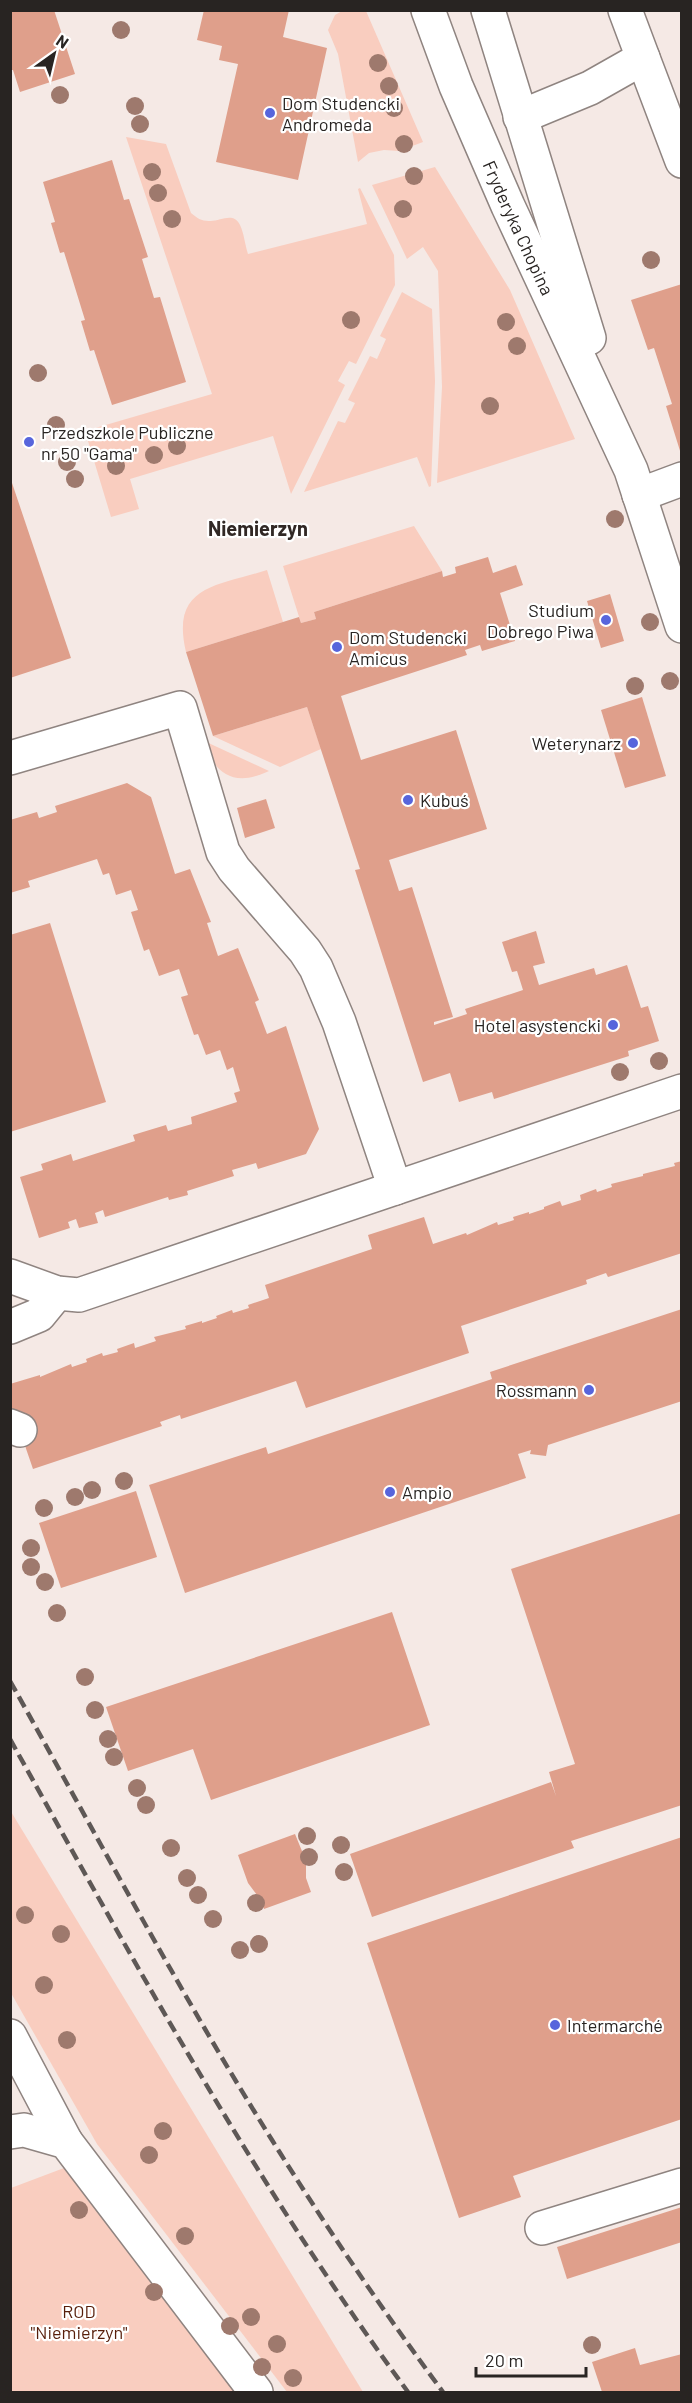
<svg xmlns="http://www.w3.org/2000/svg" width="692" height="2403" viewBox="0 0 692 2403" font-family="Barlow,sans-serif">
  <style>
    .green { fill: #f9cdbf }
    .building { fill: #df9f8b }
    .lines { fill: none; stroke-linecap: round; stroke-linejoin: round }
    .minor-casing { stroke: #8f8480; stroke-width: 36 }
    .minor { stroke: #fff; stroke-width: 33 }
    .rail { stroke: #5e5856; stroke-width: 4.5; stroke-dasharray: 12 6; stroke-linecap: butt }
    .tree { fill: #9e796d }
    .poi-dot { fill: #5765dc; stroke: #fff; stroke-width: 2 }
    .labels { text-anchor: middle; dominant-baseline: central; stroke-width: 4.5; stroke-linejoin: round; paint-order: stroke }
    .poi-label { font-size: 18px; fill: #282422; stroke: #fff; text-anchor: start }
    .street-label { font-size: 18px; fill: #282422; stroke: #fff }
    .park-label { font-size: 18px; fill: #571e0a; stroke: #fff }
    .neighbourhood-label { font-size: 20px; font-weight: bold; fill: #312825; stroke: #fff }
  </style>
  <rect width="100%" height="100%" fill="#f5e9e5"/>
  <g class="green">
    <path d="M342 11H366L423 142 399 151 384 150 369 153 358 162 338 54 328 30 335 15Z"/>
    <path d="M126 137 166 144 191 213C197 218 201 221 209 221 220 222 233 211 240 225 244 233 245 245 248 254L367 224 358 189 360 188 394 255 395 285 356 364 349 361 338 381 345 385 291 494 273 436 130 479 139 509 111 517 85 431 212 394Z"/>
    <path d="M435 167 510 290 575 439 437 483 442 387 438 271 423 247 407 259 372 185Z"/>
    <path d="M402 292 432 309 435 381 431 486 429 487 417 457 304 492 338 421 345 423 355 403 348 400 370 356 377 359 386 339 380 336Z"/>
    <path d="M414 526 442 571 314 612 316 619 301 623 283 566Z"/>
    <path d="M267 570 283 622 186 652C170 585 218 586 267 570Z"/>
    <path d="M307 707 321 749 280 767 213 736Z"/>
    <path d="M202 740 269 771C233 788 215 774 202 740Z"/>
    <path d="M10 1810 363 2392H287L97 2144 11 1993Z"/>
    <path d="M64 2168 239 2392H11V2188Z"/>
  </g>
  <g class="building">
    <path d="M10 10H54L75 74 20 92 13 70H10Z"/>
    <path d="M204 10H289L283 37 327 48 298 180 216 162 238 64 219 60 222 46 197 40Z"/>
    <path d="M112 160 124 200 129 199 148 257 142 259 154 298 160 297 186 382 112 405 94 350 90 351 81 321 85 320 64 252 60 253 51 223 55 222 43 182Z"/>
    <path d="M682 284V453L681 454 666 406 672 404 654 348 648 350 631 300Z"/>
    <path d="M10 477 71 658 10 678Z"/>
    <path d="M488 557 493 573 516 565 523 585 500 593 515 641 482 651 480 645 465 650 467 655 341 696 361 760 456 730 487 829 389 860 399 891 412 887 453 1017 434 1022V1025L467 1014 465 1009 523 990 517 971 512 972 502 942 536 931 545 963 533 966 539 985 594 968 596 975 627 965 641 1008 648 1006 659 1041 628 1051 629 1056 494 1099 492 1092 459 1102 450 1073 423 1082 355 870 360 869 307 707 213 736 186 652 299 617 301 623 316 619 314 612 442 571 443 577 456 573 455 567Z"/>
    <path d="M610 594 624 641 601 648 587 601Z"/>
    <path d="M642 697 666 776 625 788 601 710Z"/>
    <path d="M127 783 151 797 175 874 190 869 211 922 207 923 218 956 238 948 259 1000 255 1002 267 1034 286 1026 319 1129 306 1154 258 1169 256 1163 232 1170 234 1176 187 1191 188 1195 169 1200 168 1197 105 1217 103 1210 95 1213 98 1223 79 1228 76 1219 68 1222 70 1228 39 1238 20 1177 43 1170 41 1164 71 1154 73 1161 135 1141 133 1135 166 1125 168 1131 192 1124 191 1117 237 1102 234 1093 240 1091 233 1067 227 1070 220 1050 206 1055 198 1034 194 1035 181 997 188 995 179 969 159 976 149 949 144 951 131 912 138 910 131 890 116 895 109 873 103 875 97 859 28 881 30 887 10 893V820L37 812 39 818 57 812 55 806Z"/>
    <path d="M266 799 275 828 245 838 237 808Z"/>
    <path d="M50 923 106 1102 10 1132V935Z"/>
    <path d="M682 1161V1253L608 1277 606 1273 586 1280 587 1284 461 1326 469 1353 306 1408 296 1381 181 1419 180 1415 160 1422 162 1426 33 1469 10 1402V1384L40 1375V1377L71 1364 72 1367 87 1362 86 1359 102 1353 103 1356 118 1352 117 1349 134 1343 135 1348 156 1341 154 1337 186 1329 185 1326 202 1321V1323L217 1318 216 1316 232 1310 233 1313 249 1308 248 1305 269 1298 265 1285 372 1249 368 1235 424 1217 433 1244 466 1233 467 1235 497 1222 498 1225 514 1220 513 1217 529 1212V1214L544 1209V1207L560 1201 562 1206 581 1200 580 1195 596 1189 597 1192 612 1187 611 1184 643 1176V1174L675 1166 674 1163Z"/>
    <path d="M682 1309V1401L548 1445 546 1456 530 1454 531 1450 518 1454 526 1478 185 1593 149 1485 266 1447 268 1454 492 1379 490 1372Z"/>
    <path d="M136 1491 157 1557 61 1588 39 1523Z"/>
    <path d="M682 1513V1805L571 1841 574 1848 372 1917 350 1854 551 1782 556 1796 549 1772 575 1764 511 1569Z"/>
    <path d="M392 1612 430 1725 211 1800 193 1749 128 1771 106 1707Z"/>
    <path d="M295 1834 306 1861V1878L311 1892 264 1909 260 1899 248 1883 238 1855Z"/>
    <path d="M682 1837V2119L513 2176 521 2197 459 2218 367 1943Z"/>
    <path d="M682 2207V2242L567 2279 557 2247Z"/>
    <path d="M635 2348 640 2365 682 2354V2392H602L592 2362Z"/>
  </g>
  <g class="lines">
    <defs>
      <g id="minor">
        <path id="s1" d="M428 10 456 86 508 206 631 470 682 626"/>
        <path d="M488 10 589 338"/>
        <path d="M643 58 682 161"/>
        <path d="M520 117 590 88 643 58 625 10"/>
        <path d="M639 495 682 479"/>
        <path d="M10 758 180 708 223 852 234 869 305 951 316 968 339 1022 395 1188"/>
        <path d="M10 1276 57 1293 79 1295 682 1091"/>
        <path d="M10 1327 39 1315 57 1293"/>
        <path d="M10 1426 20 1430"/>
        <path d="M10 2036 66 2142"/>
        <path d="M10 2132 24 2130 66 2142 256 2392"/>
        <path d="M542 2228 682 2185"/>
      </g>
    </defs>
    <use href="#minor" class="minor-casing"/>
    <use href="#minor" class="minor"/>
    <g class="rail">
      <path d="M10 1681C75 1797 138 1914 205 2029 278 2154 357 2276 443 2392"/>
      <path d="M10 1739C134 1962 257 2187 408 2392"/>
    </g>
  </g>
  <g class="tree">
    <circle cx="121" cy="30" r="9"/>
    <circle cx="378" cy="63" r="9"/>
    <circle cx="389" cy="86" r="9"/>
    <circle cx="60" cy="95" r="9"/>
    <circle cx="135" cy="106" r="9"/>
    <circle cx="394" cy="108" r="9"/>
    <circle cx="140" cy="124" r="9"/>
    <circle cx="404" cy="144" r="9"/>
    <circle cx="152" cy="172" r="9"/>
    <circle cx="414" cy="176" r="9"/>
    <circle cx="158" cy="193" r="9"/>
    <circle cx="403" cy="209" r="9"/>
    <circle cx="172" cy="219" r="9"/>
    <circle cx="651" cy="260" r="9"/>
    <circle cx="351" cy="320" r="9"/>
    <circle cx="506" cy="322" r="9"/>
    <circle cx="517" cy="346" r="9"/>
    <circle cx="38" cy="373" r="9"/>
    <circle cx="490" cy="406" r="9"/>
    <circle cx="56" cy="425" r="9"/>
    <circle cx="177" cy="446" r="9"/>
    <circle cx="154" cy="455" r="9"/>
    <circle cx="67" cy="462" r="9"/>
    <circle cx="116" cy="466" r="9"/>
    <circle cx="75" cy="479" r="9"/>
    <circle cx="615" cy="519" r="9"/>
    <circle cx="650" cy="622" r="9"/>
    <circle cx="670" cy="681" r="9"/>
    <circle cx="635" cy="686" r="9"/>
    <circle cx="659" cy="1061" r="9"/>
    <circle cx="620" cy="1072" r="9"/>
    <circle cx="124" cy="1481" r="9"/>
    <circle cx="92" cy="1490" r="9"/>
    <circle cx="75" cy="1497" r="9"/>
    <circle cx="44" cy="1508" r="9"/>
    <circle cx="31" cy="1548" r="9"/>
    <circle cx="31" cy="1567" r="9"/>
    <circle cx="45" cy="1582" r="9"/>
    <circle cx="57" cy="1613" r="9"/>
    <circle cx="85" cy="1677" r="9"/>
    <circle cx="95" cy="1710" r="9"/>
    <circle cx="108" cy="1739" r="9"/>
    <circle cx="114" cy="1757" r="9"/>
    <circle cx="137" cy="1788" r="9"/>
    <circle cx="146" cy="1805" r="9"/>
    <circle cx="307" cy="1836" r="9"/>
    <circle cx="341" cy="1845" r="9"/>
    <circle cx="171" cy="1848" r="9"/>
    <circle cx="309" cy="1857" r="9"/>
    <circle cx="344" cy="1872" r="9"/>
    <circle cx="187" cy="1878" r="9"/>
    <circle cx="198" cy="1895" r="9"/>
    <circle cx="256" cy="1903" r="9"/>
    <circle cx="25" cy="1915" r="9"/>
    <circle cx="213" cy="1919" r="9"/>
    <circle cx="61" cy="1934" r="9"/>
    <circle cx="259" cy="1944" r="9"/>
    <circle cx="240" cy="1950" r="9"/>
    <circle cx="44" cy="1985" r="9"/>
    <circle cx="67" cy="2040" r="9"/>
    <circle cx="163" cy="2131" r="9"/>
    <circle cx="149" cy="2155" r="9"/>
    <circle cx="79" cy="2210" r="9"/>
    <circle cx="185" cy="2236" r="9"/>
    <circle cx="154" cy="2292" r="9"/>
    <circle cx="251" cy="2317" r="9"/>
    <circle cx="230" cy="2326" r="9"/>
    <circle cx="277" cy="2344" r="9"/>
    <circle cx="592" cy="2345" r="9"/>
    <circle cx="262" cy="2367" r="9"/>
    <circle cx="293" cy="2378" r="9"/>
  </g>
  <g class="poi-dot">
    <circle cx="270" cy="113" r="6"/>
    <circle cx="29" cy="442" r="6"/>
    <circle cx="606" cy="620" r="6"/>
    <circle cx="337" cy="647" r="6"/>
    <circle cx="633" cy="743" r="6"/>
    <circle cx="408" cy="800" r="6"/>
    <circle cx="613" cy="1025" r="6"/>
    <circle cx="589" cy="1390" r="6"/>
    <circle cx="390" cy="1492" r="6"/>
    <circle cx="555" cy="2025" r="6"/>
  </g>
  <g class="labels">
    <g class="poi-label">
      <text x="282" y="103">Dom Studencki<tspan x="282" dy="21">Andromeda</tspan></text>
      <text x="41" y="432">Przedszkole Publiczne<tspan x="41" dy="21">nr 50 "Gama"</tspan></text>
      <text x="594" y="610" text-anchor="end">Studium<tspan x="594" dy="21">Dobrego Piwa</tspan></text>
      <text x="349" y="637">Dom Studencki<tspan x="349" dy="21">Amicus</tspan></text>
      <text x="621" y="743" text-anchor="end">Weterynarz</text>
      <text x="420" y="800">Kubuś</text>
      <text x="601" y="1025" text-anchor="end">Hotel asystencki</text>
      <text x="577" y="1390" text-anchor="end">Rossmann</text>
      <text x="402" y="1492">Ampio</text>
      <text x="567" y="2025">Intermarché</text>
    </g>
    <g class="street-label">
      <text stroke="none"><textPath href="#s1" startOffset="236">Fryderyka Chopina</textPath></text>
    </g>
    <g class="park-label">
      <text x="79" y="2311">ROD<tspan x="79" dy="21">"Niemierzyn"</tspan></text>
    </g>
    <g class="neighbourhood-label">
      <text x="258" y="528">Niemierzyn</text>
    </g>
  </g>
  <rect width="692" height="2403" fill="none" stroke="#282422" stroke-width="24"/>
  <g transform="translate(54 54) rotate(34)" stroke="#ffffff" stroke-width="4.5" paint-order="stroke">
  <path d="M0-4.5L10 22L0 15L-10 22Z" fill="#282422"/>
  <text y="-9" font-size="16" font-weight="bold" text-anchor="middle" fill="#282422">N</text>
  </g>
  <path d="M476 2367v9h110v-9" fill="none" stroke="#282422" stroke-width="3"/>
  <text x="485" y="2367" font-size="18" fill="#282422" stroke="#ffffff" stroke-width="4.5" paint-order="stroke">20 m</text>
</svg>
